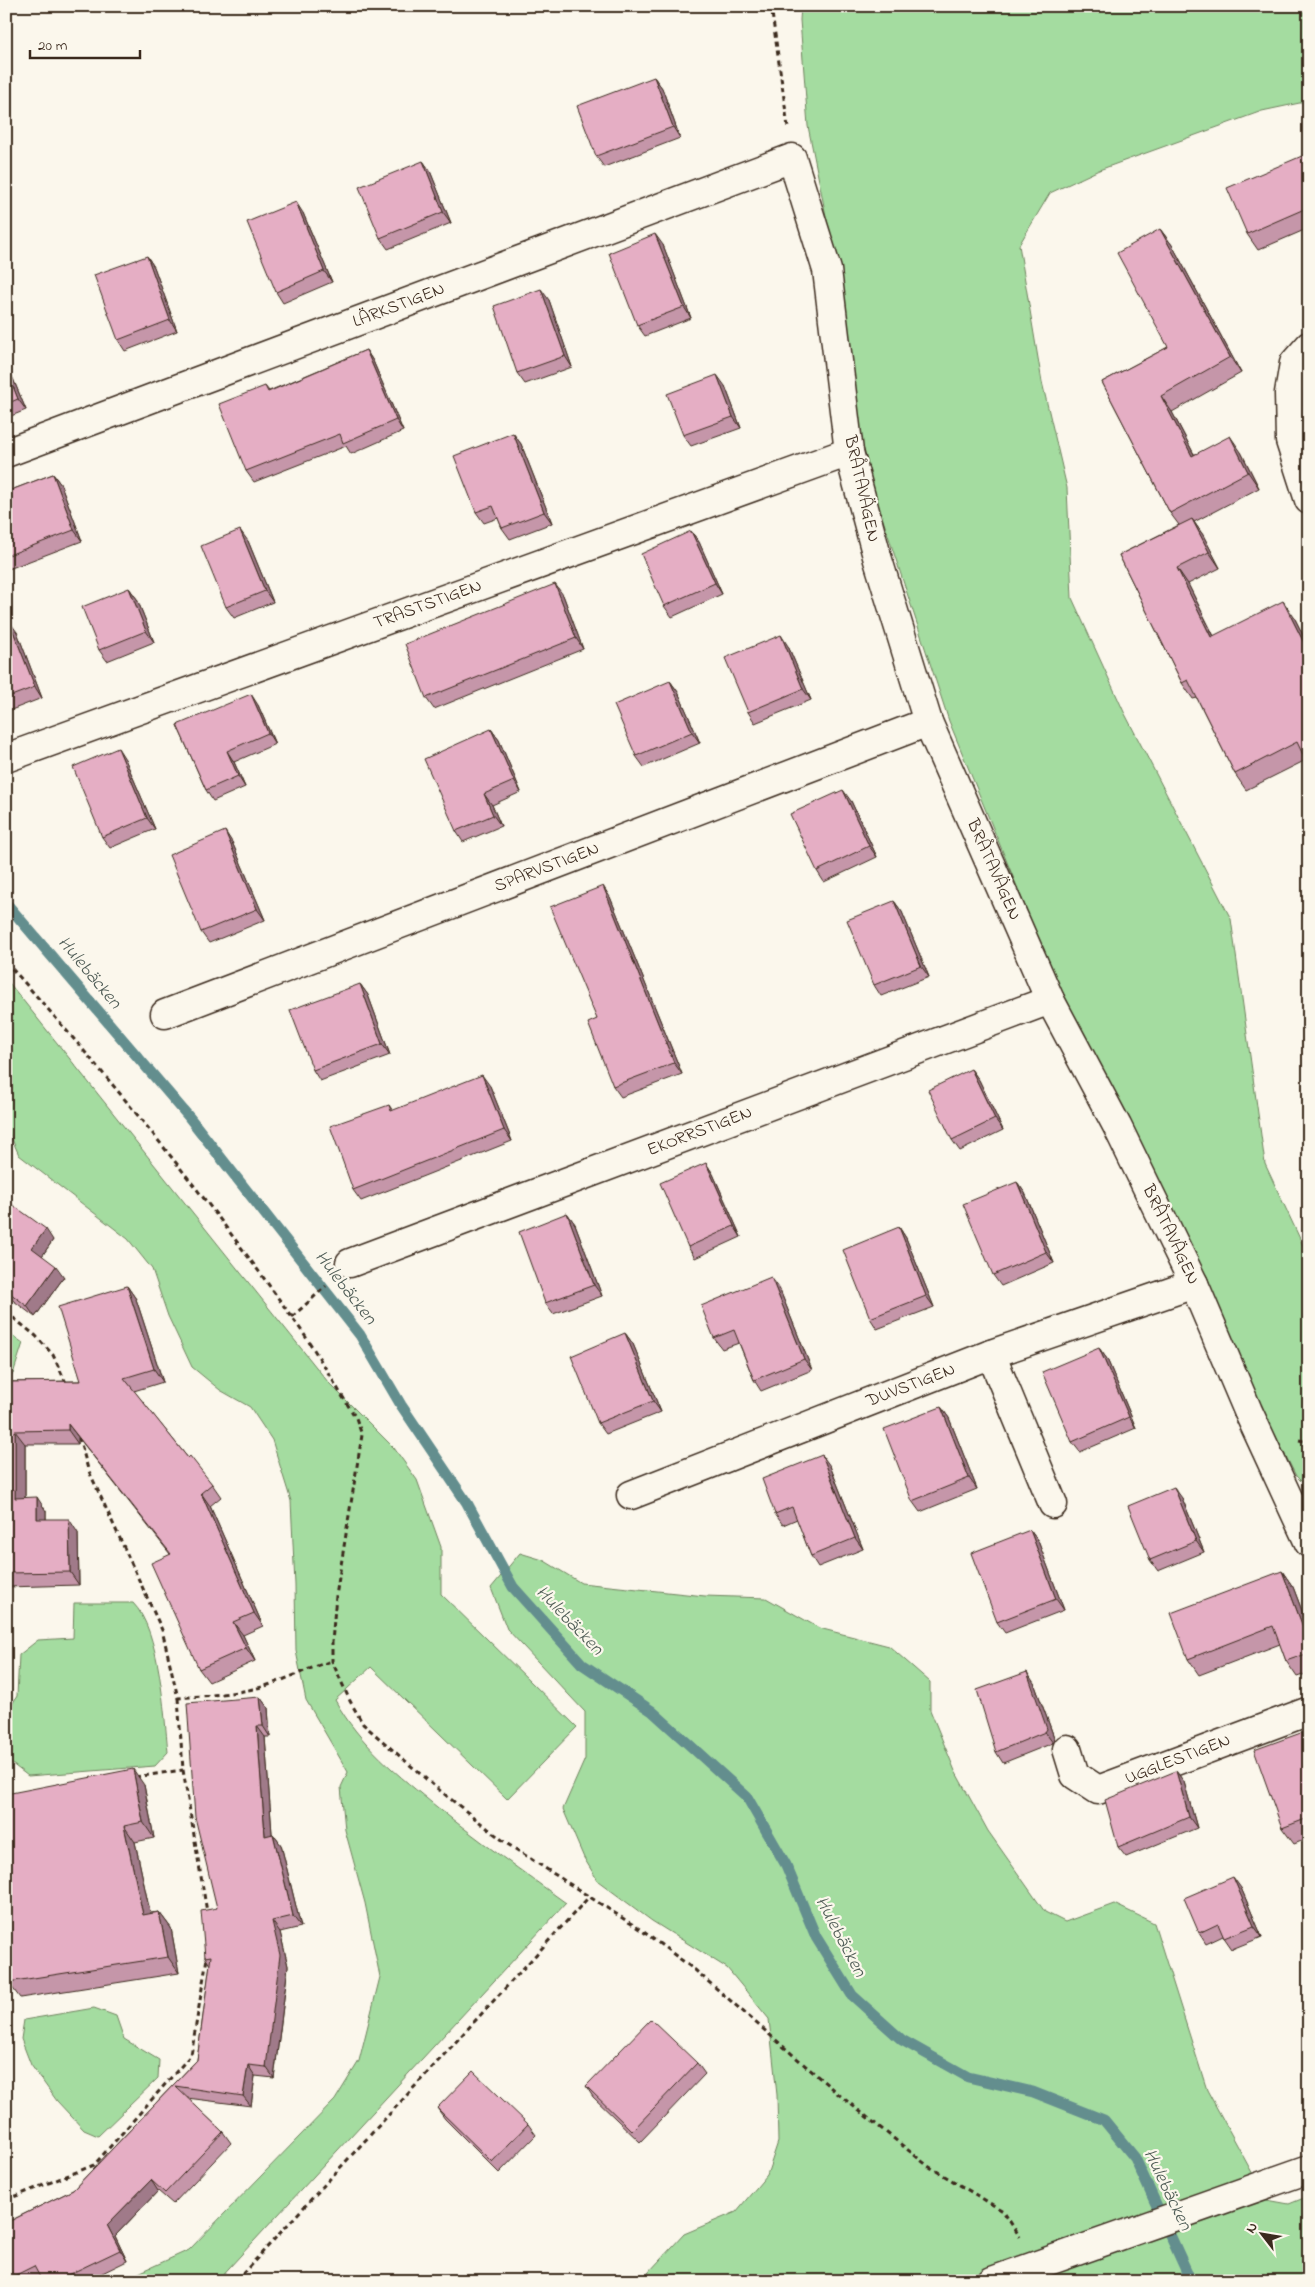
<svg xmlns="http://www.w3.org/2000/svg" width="1315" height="2287" viewBox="0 0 1315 2287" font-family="'Indie Flower',sans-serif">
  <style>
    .green { fill: #a4dca0; stroke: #70835f }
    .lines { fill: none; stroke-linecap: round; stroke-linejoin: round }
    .stream { stroke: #648e8e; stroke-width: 11 }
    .minor-casing { stroke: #3b2a1e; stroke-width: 31 }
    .path { stroke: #3b2a1e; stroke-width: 3; stroke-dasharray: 5 4; stroke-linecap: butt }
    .minor { stroke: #fbf7ec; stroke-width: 28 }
    .wall { fill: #c596a9; stroke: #3b2a1e }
    .shaded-wall { fill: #a07a89; stroke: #3b2a1e }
    .building { fill: #e5aec4; stroke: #3b2a1e }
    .labels { text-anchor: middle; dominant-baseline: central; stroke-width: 4.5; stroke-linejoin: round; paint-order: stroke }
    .street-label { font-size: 18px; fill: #3b2a1e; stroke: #fbf7ec }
    .water-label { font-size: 19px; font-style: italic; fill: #4f5c56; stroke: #fbf7ec }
  </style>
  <rect width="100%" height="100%" fill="#fbf7ec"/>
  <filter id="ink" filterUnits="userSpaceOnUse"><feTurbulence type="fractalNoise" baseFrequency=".02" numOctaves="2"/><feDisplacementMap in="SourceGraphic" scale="10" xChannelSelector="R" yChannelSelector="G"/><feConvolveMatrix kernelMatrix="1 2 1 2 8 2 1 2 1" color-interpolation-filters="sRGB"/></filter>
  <g filter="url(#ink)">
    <g class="green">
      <path d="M801 6H1309V101L1262 111 1099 170 1050 193 1019 245 1042 382 1067 488 1072 598 1124 712 1231 919 1265 1164 1309 1258V1489L1296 1476 1217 1321 1103 1086 1032 923 949 721 866 468 827 221 808 126 800 20Z"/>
      <path d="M6 979 328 1382 394 1448 417 1480 441 1547V1594L577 1727 507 1799 371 1667 335 1700C359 1744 399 1776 437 1807 479 1841 523 1872 566 1903L217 2281H121L189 2250 335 2100 359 2061 380 1977 365 1903 345 1830 341 1787 348 1772 306 1700 296 1651 295 1585 291 1501 272 1440 250 1407 220 1390 192 1367 168 1316 152 1269 128 1239 19 1155 6 1126Z"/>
      <path d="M6 1331 23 1343 13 1374H6Z"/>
      <path d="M520 1553 543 1560 581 1583 705 1596 766 1598 819 1628 889 1646 930 1682V1710L955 1771 988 1831 1045 1912 1065 1922 1114 1904 1154 1923 1207 2090 1267 2200 1289 2204 1309 2196V2281H652L648 2273 684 2234 736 2212 767 2175 778 2142 777 2095 769 2019 727 1968 652 1921 598 1881 584 1858 563 1809 585 1759V1712L507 1629 491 1588Z"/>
      <path d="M74 1603H133C160 1630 164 1713 168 1752L155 1766 28 1776 7 1760 6 1715 17 1696 19 1655 38 1640 73 1638Z"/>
      <path d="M94 2008 116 2016 124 2039 159 2060 158 2078 98 2136 84 2130 57 2101 31 2065 21 2039 24 2020Z"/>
    </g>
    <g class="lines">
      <path class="stream" d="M6 903 189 1117 360 1335 401 1405 467 1503 513 1587 582 1664 652 1711 747 1797 786 1865 816 1937 852 1995 902 2040 968 2077 1033 2092 1104 2120 1135 2158 1191 2281"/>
      <defs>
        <g id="minor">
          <path d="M1309 346 1294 363 1289 393 1290 441 1309 500"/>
          <path d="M6 453 792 158 827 270 849 452 878 560 928 722 1050 1000 1117 1126 1194 1284 1248 1411 1309 1543"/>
          <path d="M6 758 849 452"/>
          <path d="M165 1014 928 722"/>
          <path d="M350 1263 1050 1000"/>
          <path d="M991 1354 1053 1504"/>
          <path d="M631 1495 991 1354 1194 1284"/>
          <path d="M1067 1749 1075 1775 1098 1790 1309 1711"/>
          <path d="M992 2281 1309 2169"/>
        </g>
      </defs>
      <use href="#minor" class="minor-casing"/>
      <g class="path">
        <path d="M771 6 788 127"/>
        <path d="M6 962C107 1074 203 1192 291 1316 315 1348 334 1384 356 1418L362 1435 336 1596 332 1642V1661L350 1701 363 1724 433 1785 506 1843 641 1930 695 1970 837 2093 928 2166 1003 2211 1020 2237"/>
        <path d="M6 1312 36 1336 53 1355 67 1385"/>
        <path d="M292 1317 326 1286"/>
        <path d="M79 1437 88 1469 162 1630 178 1698C210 1695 244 1694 274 1683 294 1676 312 1667 332 1661"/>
        <path d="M1299 1440 1309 1442"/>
        <path d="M178 1698 183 1770 207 1912"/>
        <path d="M135 1777 183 1770"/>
        <path d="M6 2200 94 2165 191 2055 207 1958"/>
        <path d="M236 2281 588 1898"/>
      </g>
      <use href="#minor" class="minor"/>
    </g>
    <g class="wall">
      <path d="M654 77 662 88 680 138 604 167 596 156Z"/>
      <path d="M1309 153V228L1258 250 1247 234Z"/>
      <path d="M423 161 430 171 451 223 388 249 380 238Z"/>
      <path d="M303 213 332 282 283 303 276 292Z"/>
      <path d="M1160 229 1172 245 1241 373 1172 412 1194 454 1241 452 1259 488 1194 522 1203 535 1220 568 1188 584 1214 636 1294 617 1309 647V765L1306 760 1246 790 1235 774 1197 698 1193 699 1182 683 1119 555 1179 525 1170 513 1102 382 1168 347Z"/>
      <path d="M663 245 691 318 645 336 637 325Z"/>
      <path d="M147 256 154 267 177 331 125 351 118 340Z"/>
      <path d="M549 300 572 367 525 384 517 373Z"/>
      <path d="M366 350 373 361 403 431 351 454 346 446 254 482 246 471 265 386 269 391Z"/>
      <path d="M6 362 26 410 6 418Z"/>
      <path d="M725 386 741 428 691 446 683 435Z"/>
      <path d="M513 433 521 444 552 523 510 539 502 528 498 518 484 523 476 512Z"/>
      <path d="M53 474 61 485 82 541 6 570V492Z"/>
      <path d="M691 531 699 542 722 594 672 617 664 606Z"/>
      <path d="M248 541 273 602 234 618 226 607Z"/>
      <path d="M129 588 137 599 154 642 107 661 99 650Z"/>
      <path d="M563 595 583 649 434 709 426 698Z"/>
      <path d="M6 622 17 632 42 698 6 712Z"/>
      <path d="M788 646 811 700 755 723 748 712Z"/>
      <path d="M670 681 678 692 700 743 644 767 636 756Z"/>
      <path d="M258 705 275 744 234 762 245 787 213 801 206 790 177 725Z"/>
      <path d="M491 729 499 740 521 792 492 805 501 826 463 842 456 831Z"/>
      <path d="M125 759 155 829 110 848 102 837Z"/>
      <path d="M851 801 877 857 824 882 817 871Z"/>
      <path d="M232 842 265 920 209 943 201 932Z"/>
      <path d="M610 897 682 1074 621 1097 613 1086 597 1019Z"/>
      <path d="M894 901 902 912 929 977 881 996 874 985Z"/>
      <path d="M360 984 368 995 390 1055 320 1081 313 1070Z"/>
      <path d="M971 1069 979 1080 1003 1130 960 1151 952 1140Z"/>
      <path d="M490 1086 512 1141 361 1201 353 1190 389 1105 393 1111Z"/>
      <path d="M706 1163 713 1174 741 1237 695 1258 688 1247Z"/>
      <path d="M1017 1182 1025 1193 1054 1263 1001 1286 993 1275Z"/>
      <path d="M6 1200 53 1240 42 1256 64 1277 35 1317 6 1295Z"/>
      <path d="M567 1213 575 1224 602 1296 553 1314 545 1303Z"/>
      <path d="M899 1227 906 1238 934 1307 877 1329 870 1318Z"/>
      <path d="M127 1286 136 1299 163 1382 134 1391 188 1458 212 1484 221 1497 210 1506 263 1626 243 1635 255 1661 209 1682 199 1669 170 1554 78 1437V1444H25V1497L46 1511V1519L78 1533 79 1585 6 1587V1382L81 1381Z"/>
      <path d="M779 1288 812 1370 761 1391 754 1380 739 1343 722 1349 714 1338Z"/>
      <path d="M625 1333 633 1344 661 1412 606 1434 598 1423Z"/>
      <path d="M1099 1348 1107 1359 1136 1428 1080 1452 1072 1442Z"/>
      <path d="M941 1407 949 1418 977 1489 920 1512 912 1501Z"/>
      <path d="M830 1466 863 1549 818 1567 811 1556 797 1519 783 1525 775 1514Z"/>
      <path d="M1182 1498 1204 1552 1158 1571 1150 1560Z"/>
      <path d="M1030 1530 1038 1541 1064 1610 1005 1633 997 1622Z"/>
      <path d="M1282 1571 1293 1587 1309 1629V1673L1297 1677 1286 1661 1280 1644 1199 1675 1188 1659Z"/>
      <path d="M1034 1683 1055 1740 1053 1743 1003 1763 996 1752Z"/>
      <path d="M260 1697 268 1708 270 1737H265L272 1834H273L281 1845 301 1927 280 1932 288 1966 274 2078 255 2076 251 2106 187 2098 223 2132 231 2143 173 2204 158 2191 115 2236 127 2261 86 2281H42L40 2278 34 2281H6V2223L73 2190 197 2060 210 1965 205 1957 217 1908Z"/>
      <path d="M1309 1730V1838L1294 1844 1282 1828Z"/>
      <path d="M1176 1771 1184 1782 1197 1828 1126 1857 1118 1847Z"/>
      <path d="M144 1785 154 1838 135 1842 150 1913 159 1912 171 1928 179 1973 20 1998 8 1982Z"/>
      <path d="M1241 1888 1262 1937 1232 1949 1223 1936 1206 1944 1199 1933Z"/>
      <path d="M697 2063 705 2074 640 2142 593 2097 586 2086Z"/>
      <path d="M437 2108 528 2124 536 2135 499 2173 445 2119Z"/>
    </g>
    <g class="shaded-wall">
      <path d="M654 77 662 88 680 138 673 127Z"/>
      <path d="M423 161 430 171 451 223 443 212Z"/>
      <path d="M296 202 303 213 332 282 324 271Z"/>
      <path d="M1160 229 1172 245 1241 373 1230 357Z"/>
      <path d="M655 234 663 245 691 318 684 307Z"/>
      <path d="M147 256 154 267 177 331 170 320Z"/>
      <path d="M541 289 549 300 572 367 565 356Z"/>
      <path d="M366 350 373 361 403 431 396 420Z"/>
      <path d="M6 362 26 410 18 399 6 369Z"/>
      <path d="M717 375 725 386 741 428 733 417Z"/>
      <path d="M1161 396 1172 412 1203 472 1192 456Z"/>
      <path d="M513 433 521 444 552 523 544 512Z"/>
      <path d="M1230 436 1241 452 1259 488 1248 472Z"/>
      <path d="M53 474 61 485 82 541 74 530Z"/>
      <path d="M1192 519 1203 535 1220 568 1209 552Z"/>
      <path d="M240 530 248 541 273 602 265 591Z"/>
      <path d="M691 531 699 542 722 594 715 583Z"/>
      <path d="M1177 568 1188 584 1222 653 1211 637Z"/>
      <path d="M555 584 563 595 583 649 576 638Z"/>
      <path d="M129 588 137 599 154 642 146 631Z"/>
      <path d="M1283 601 1294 617 1309 647V653Z"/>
      <path d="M9 621 17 632 42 698 35 687Z"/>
      <path d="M781 635 788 646 811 700 803 689Z"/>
      <path d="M670 681 678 692 700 743 692 732Z"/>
      <path d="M251 694 258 705 275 744 268 733Z"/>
      <path d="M491 729 499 740 521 792 514 781Z"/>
      <path d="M118 748 125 759 155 829 147 818Z"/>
      <path d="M227 751 234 762 245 787 238 776Z"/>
      <path d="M843 790 851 801 877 857 869 846Z"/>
      <path d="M484 794 492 805 501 826 493 815Z"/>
      <path d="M225 831 232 842 265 920 257 909Z"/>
      <path d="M603 886 610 897 682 1074 674 1063Z"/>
      <path d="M894 901 902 912 929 977 921 966Z"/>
      <path d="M360 984 368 995 390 1055 382 1044Z"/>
      <path d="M971 1069 979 1080 1003 1130 995 1119Z"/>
      <path d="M482 1075 490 1086 512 1141 504 1130Z"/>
      <path d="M706 1163 713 1174 741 1237 734 1226Z"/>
      <path d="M1017 1182 1025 1193 1054 1263 1046 1252Z"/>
      <path d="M567 1213 575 1224 602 1296 594 1285Z"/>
      <path d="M899 1227 906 1238 934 1307 926 1296Z"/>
      <path d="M46 1229 53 1240 40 1259 32 1248Z"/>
      <path d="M56 1266 64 1277 35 1317 27 1306Z"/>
      <path d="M771 1277 779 1288 812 1370 804 1359Z"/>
      <path d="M127 1286 136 1299 163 1382 154 1369Z"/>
      <path d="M625 1333 633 1344 661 1412 653 1401Z"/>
      <path d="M1099 1348 1107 1359 1136 1428 1129 1417Z"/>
      <path d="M941 1407 949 1418 977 1489 969 1478Z"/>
      <path d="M68 1424 78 1437V1444L68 1430Z"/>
      <path d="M15 1431 25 1444V1511L15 1498Z"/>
      <path d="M822 1455 830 1466 863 1549 855 1538Z"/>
      <path d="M1174 1487 1182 1498 1204 1552 1196 1541Z"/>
      <path d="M201 1493 210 1506 263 1626 254 1613Z"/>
      <path d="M37 1497 46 1511V1533L37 1519Z"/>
      <path d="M69 1519 78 1533 79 1585 70 1572Z"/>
      <path d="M1030 1530 1038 1541 1064 1610 1056 1599Z"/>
      <path d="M1282 1571 1293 1587 1309 1629V1643Z"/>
      <path d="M233 1622 243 1635 255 1661 246 1648Z"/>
      <path d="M1027 1672 1034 1683 1055 1740 1053 1743 1045 1732Z"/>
      <path d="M260 1697 268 1708 270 1737 263 1726Z"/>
      <path d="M257 1726 265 1737 273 1847 265 1836Z"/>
      <path d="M133 1769 144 1785 154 1838 143 1822Z"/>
      <path d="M1176 1771 1184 1782 1197 1828 1189 1817Z"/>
      <path d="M124 1826 135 1842 154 1931 143 1915Z"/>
      <path d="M273 1834 281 1845 301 1927 293 1916Z"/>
      <path d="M1233 1877 1241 1888 1262 1937 1254 1926Z"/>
      <path d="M159 1912 171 1928 179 1973 168 1957Z"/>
      <path d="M272 1921 280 1932 288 1966 274 2078 266 2067Z"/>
      <path d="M248 2065 255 2076 251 2106 243 2096Z"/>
      <path d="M151 2180 158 2191 115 2236 127 2261 120 2250 107 2225Z"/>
    </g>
    <g class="building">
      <path d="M654 77 673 127 596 156 577 106Z"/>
      <path d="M1309 153V207L1247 234 1227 188Z"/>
      <path d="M423 161 443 212 380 238 359 187Z"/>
      <path d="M296 202 324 271 276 292 247 222Z"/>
      <path d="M1160 229 1230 357 1161 396 1192 456 1230 436 1248 472 1170 513 1102 382 1168 347 1117 253Z"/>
      <path d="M655 234 684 307 637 325 609 253Z"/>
      <path d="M147 256 170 320 118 340 94 275Z"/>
      <path d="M541 289 565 356 517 373 494 306Z"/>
      <path d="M366 350 396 420 343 443 340 434 246 471 219 404 265 386 268 392Z"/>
      <path d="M6 369 18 399 6 404Z"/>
      <path d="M717 375 733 417 683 435 667 394Z"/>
      <path d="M513 433 544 512 502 528 493 506 476 512 454 456Z"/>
      <path d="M53 474 74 530 6 556V492Z"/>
      <path d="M1192 519 1209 552 1177 568 1211 637 1283 601 1309 653V762L1307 763 1297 742 1235 774 1188 680 1182 683 1119 555Z"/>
      <path d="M240 530 265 591 226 607 201 546Z"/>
      <path d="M691 531 715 583 664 606 641 554Z"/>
      <path d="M555 584 576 638 426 698 405 644Z"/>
      <path d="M129 588 146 631 99 650 82 607Z"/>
      <path d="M9 621 35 687 6 698V622Z"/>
      <path d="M781 635 803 689 748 712 725 658Z"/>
      <path d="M670 681 692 732 636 756 614 705Z"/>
      <path d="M251 694 268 733 227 751 238 776 206 790 177 725Z"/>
      <path d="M491 729 514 781 484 794 493 815 456 831 424 759Z"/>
      <path d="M118 748 147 818 102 837 73 767Z"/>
      <path d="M843 790 869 846 817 871 790 814Z"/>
      <path d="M225 831 257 909 201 932 169 855Z"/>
      <path d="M603 886 674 1063 613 1086 588 1023 597 1019 550 907Z"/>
      <path d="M894 901 921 966 874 985 847 920Z"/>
      <path d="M360 984 382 1044 313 1070 290 1010Z"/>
      <path d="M971 1069 995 1119 952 1140 928 1090Z"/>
      <path d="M482 1075 504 1130 353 1190 330 1126 389 1105 391 1111Z"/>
      <path d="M706 1163 734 1226 688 1247 660 1183Z"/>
      <path d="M1017 1182 1046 1252 993 1275 963 1204Z"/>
      <path d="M6 1200 46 1229 32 1248 56 1266 27 1306 6 1290Z"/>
      <path d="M567 1213 594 1285 545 1303 519 1232Z"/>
      <path d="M899 1227 926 1296 870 1318 843 1250Z"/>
      <path d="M771 1277 804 1359 754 1380 734 1330 714 1338 701 1306Z"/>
      <path d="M127 1286 154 1369 124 1378 188 1458 190 1456 212 1484 201 1493 254 1613 233 1622 246 1648 199 1669 151 1563 171 1554 68 1424V1430L15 1431V1498L37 1497V1519H69L70 1572 6 1573V1382L81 1381 58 1307Z"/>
      <path d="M625 1333 653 1401 598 1423 571 1356Z"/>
      <path d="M1099 1348 1129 1417 1072 1442 1042 1372Z"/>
      <path d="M941 1407 969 1478 912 1501 884 1429Z"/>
      <path d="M822 1455 855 1538 811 1556 792 1507 775 1514 762 1479Z"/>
      <path d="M1174 1487 1196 1541 1150 1560 1128 1506Z"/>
      <path d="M1030 1530 1056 1599 997 1622 971 1553Z"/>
      <path d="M1282 1571 1309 1643V1653L1286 1661 1273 1626 1188 1659 1171 1613Z"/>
      <path d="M1027 1672 1047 1729 1045 1732 996 1752 977 1690Z"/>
      <path d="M260 1697 263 1726H257L265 1836 273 1834 293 1916 272 1921 280 1955 266 2067 248 2065 243 2096 175 2086 223 2132 165 2193 151 2180 107 2225 120 2250 55 2281H42L34 2266 6 2280V2223L73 2190 197 2060 211 1956 205 1957 201 1911 217 1908 195 1817 187 1703Z"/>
      <path d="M1309 1730V1818H1308L1282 1828 1254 1750Z"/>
      <path d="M133 1769 143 1822 124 1826 143 1915 159 1912 168 1957 8 1982 6 1970V1794Z"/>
      <path d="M1176 1771 1189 1817 1118 1847 1105 1800Z"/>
      <path d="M1233 1877 1254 1926 1224 1938 1218 1924 1199 1933 1184 1898Z"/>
      <path d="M651 2019 697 2063 632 2131 586 2086Z"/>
      <path d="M473 2071 528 2124 492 2162 437 2108Z"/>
    </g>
  </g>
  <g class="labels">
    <g class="street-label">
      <text transform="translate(399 306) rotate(-21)">LÄRKSTIGEN</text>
      <text transform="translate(861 489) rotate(77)">BRÅTAVÄGEN</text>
      <text transform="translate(428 605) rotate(-20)">TRASTSTIGEN</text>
      <text transform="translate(547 868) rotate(-21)">SPARVSTIGEN</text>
      <text transform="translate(993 870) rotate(66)">BRÅTAVÄGEN</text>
      <text transform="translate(700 1132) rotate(-21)">EKORRSTIGEN</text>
      <text transform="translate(1170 1235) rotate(64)">BRÅTAVÄGEN</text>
      <text transform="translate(911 1386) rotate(-21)">DUVSTIGEN</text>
      <text transform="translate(1178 1760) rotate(-21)">UGGLESTIGEN</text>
    </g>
    <g class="water-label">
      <text transform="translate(89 973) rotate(50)">Hulebäcken</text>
      <text transform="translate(345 1288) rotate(52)">Hulebäcken</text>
      <text transform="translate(569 1621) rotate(46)">Hulebäcken</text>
      <text transform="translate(840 1937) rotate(62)">Hulebäcken</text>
      <text transform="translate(1167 2190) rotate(64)">Hulebäcken</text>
    </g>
  </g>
  <rect width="1315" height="2287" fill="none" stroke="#fbf7ec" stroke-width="25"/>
  <rect x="12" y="12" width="1290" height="2262" fill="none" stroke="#3b2a1e" stroke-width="2" filter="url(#ink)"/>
  <g transform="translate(1262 2234) rotate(301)" stroke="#fbf7ec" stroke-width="4" paint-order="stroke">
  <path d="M0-4L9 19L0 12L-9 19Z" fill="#3b2a1e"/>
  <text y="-8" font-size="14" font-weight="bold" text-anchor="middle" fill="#3b2a1e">N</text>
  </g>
  <path d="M30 50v8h110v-8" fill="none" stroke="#3b2a1e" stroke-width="2.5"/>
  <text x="38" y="50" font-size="15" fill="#3b2a1e" stroke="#fbf7ec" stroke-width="4" paint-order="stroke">20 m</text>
</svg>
